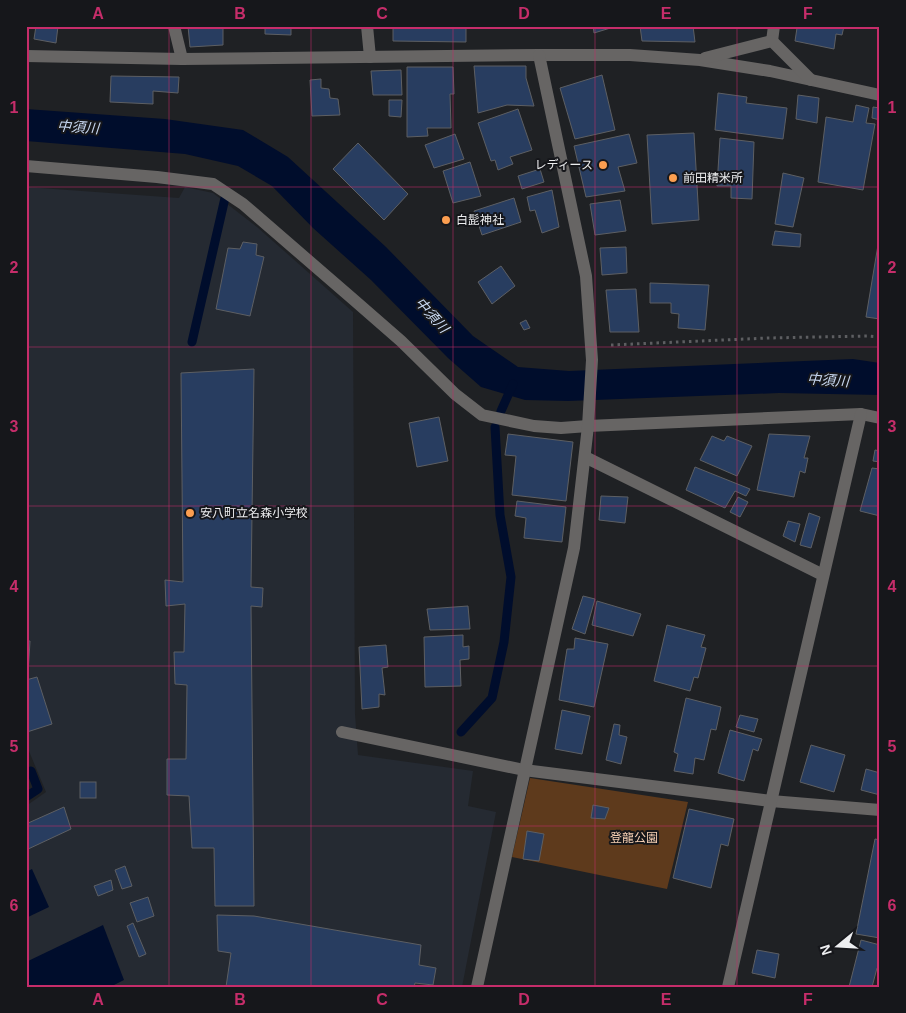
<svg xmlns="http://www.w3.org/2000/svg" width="906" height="1013" viewBox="0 0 906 1013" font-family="Helvetica,'Noto Sans JP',sans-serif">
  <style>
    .built { fill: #252a32 }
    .green { fill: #5e3a1c }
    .water { fill: #000d2c }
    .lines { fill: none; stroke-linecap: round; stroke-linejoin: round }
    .stream { stroke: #000d2c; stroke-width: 9 }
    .building { fill: #283d60; stroke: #5d5f63 }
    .path { stroke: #5d5e61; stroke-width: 3; stroke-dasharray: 2.5 4; stroke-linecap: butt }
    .minor { stroke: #676564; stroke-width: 12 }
    .grid { fill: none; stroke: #c62d6a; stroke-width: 1; stroke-opacity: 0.55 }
    .poi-dot { fill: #fb9e50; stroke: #16171b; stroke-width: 2 }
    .labels { text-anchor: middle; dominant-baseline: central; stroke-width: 4; stroke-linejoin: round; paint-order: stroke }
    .poi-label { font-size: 12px; fill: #ecedef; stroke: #16171b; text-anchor: start }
    .park-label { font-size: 12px; fill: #f8d1b4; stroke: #16171b }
    .water-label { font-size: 14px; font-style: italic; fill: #cadaf3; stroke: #16171b }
    .neatline { fill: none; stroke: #c62d6a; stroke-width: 2 }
    .grid-label { font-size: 16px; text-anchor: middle; font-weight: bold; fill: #c62d6a }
  </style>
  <rect width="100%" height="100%" fill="#1f2124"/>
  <path class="built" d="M26 187 179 198 185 187 213 193 257 227 353 312 355 714 358 755 473 771 468 806 496 812 462 987H26V806L46 792 26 744Z"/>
  <path class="green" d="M530 778 688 802 667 889 512 857Z"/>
  <g class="water">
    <path d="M26 109 165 119 243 130 288 157 386 247 473 336 518 367 569 371 853 359 880 363V395L779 393 568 401 525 400 481 387 448 358 371 280 313 228 272 186 238 166 185 154 26 141Z"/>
    <path d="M32 869 49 907 26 918V872Z"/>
    <path d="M103 925 124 980 110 987H26V962Z"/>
  </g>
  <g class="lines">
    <g class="stream">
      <path d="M192 342 225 198"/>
      <path d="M501 411 513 384"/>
      <path d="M461 732 492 698 504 642 511 577 500 515 495 427"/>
      <path d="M26 797 38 789 31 771"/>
    </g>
  </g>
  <g class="building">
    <path d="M36 26H58L56 43 34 39Z"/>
    <path d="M188 26H223V45L190 47Z"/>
    <path d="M265 26H291V35L265 34Z"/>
    <path d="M393 26H458L466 28V42L393 41Z"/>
    <path d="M593 26H617L594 33Z"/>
    <path d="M640 26H693L695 42 642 41Z"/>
    <path d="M844 26 842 35 836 34 834 49 795 41 797 28 789 27Z"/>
    <path d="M474 66H526V78L534 106 507 105 478 113Z"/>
    <path d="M407 67H453L454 94H450L451 128H427L428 136 407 137Z"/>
    <path d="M401 70 402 95H373L371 71Z"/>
    <path d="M602 75 615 130 575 139 560 88Z"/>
    <path d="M111 76 179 77 178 93 153 91V104L110 102Z"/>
    <path d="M321 79V88L329 89 330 98 338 99 340 115 312 116 310 80Z"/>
    <path d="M718 93 747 97 746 103 787 108 783 139 715 130Z"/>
    <path d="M798 95 819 98 817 123 796 119Z"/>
    <path d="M389 100H402L401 117 389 116Z"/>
    <path d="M856 105 869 108 866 123 875 124 863 190 818 182 826 117 853 122Z"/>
    <path d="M873 107 880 108V120L872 118Z"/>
    <path d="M518 109 532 150 510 157 513 164 498 170 495 160 491 161 478 123Z"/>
    <path d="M694 133 699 220 652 224 647 135Z"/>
    <path d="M455 134 464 159 434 168 425 145Z"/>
    <path d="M629 134 637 163 618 167 625 191 586 197 574 146Z"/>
    <path d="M720 138 754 142 752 199 731 198V186H717Z"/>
    <path d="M358 143 408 194 384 220 333 169Z"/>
    <path d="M470 162 481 196 453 203 443 171Z"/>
    <path d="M540 169 544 182 522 189 518 176Z"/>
    <path d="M783 173 804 178 793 227 775 224Z"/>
    <path d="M552 190 559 227 542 233 535 210 530 211 527 197Z"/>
    <path d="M514 198 521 222 482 235 474 211Z"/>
    <path d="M620 200 626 231 595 235 590 204Z"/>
    <path d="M775 231 801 234 800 247 772 245Z"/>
    <path d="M880 233V319L866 317Z"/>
    <path d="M243 242 257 244 256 255 264 257 250 316 216 309 228 248 240 249Z"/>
    <path d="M626 247 627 273 602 275 600 248Z"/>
    <path d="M501 266 515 286 492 304 478 282Z"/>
    <path d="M650 283 709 285 705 330 678 328 679 314 671 313V303H650Z"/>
    <path d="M636 289 639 332H610L606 290Z"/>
    <path d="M526 320 530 328 524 330 520 323Z"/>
    <path d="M254 369 251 587 263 588 262 607 251 606 254 906H215L214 848H192L189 796 167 795V759H186L187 685 175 684 174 652H184L185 604 166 606 165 580 183 582 181 373Z"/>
    <path d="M439 417 448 461 417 467 409 423Z"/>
    <path d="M508 434 573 442 566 501 512 495 516 456 505 455Z"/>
    <path d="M769 434 810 436 804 458H808L805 473 800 471 794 497 757 490Z"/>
    <path d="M712 436 724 441 727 436 752 446 737 476 700 460Z"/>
    <path d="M875 450 880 451V462L873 461Z"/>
    <path d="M695 467 750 489 746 496 735 491 725 508 686 490Z"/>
    <path d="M872 468 880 469V516L860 511Z"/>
    <path d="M601 496 628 497 625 523 599 520Z"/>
    <path d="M738 497 748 502 740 517 730 512Z"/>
    <path d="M517 501 566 507 562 542 524 538 526 518 515 516Z"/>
    <path d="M809 513 820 517 811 548 800 545Z"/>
    <path d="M788 521 800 524 795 542 783 536Z"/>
    <path d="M583 596 595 599 585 634 572 629Z"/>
    <path d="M597 601 641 614 633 636 592 625Z"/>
    <path d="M468 606 470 629 430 630 427 609Z"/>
    <path d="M667 625 705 635 701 647 706 648 698 678 694 677 690 691 654 681Z"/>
    <path d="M463 635V647L469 646V659L460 660 461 686 425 687 424 637Z"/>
    <path d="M575 638 608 644 594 707 559 700 567 649H574Z"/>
    <path d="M26 641H30L28 675H26Z"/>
    <path d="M386 645 388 667 382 668 385 695 379 694V707L362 709 359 647Z"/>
    <path d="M37 677 52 724 27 732 26 680Z"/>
    <path d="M686 698 721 707 716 730 711 729 704 760 695 758 693 774 674 771 678 754 674 752Z"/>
    <path d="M562 710 590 716 582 754 555 749Z"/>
    <path d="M740 715 758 719 754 732 736 727Z"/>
    <path d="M614 724 620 725 619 735 627 737 621 764 606 760Z"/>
    <path d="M730 730 762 739 758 751 753 749 744 781 718 773Z"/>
    <path d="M811 745 845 755 834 792 800 782Z"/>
    <path d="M866 769 880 773V795L861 790Z"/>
    <rect x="80" y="782" width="16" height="16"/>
    <path d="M593 805 609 808 605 819 591 818Z"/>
    <path d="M64 807 71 829 26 850V824Z"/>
    <path d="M689 809 734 819 728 846 721 844 711 888 673 878Z"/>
    <path d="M527 831 544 834 539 861 523 859Z"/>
    <path d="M875 839 880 840V938L856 934Z"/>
    <path d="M125 866 132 886 122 889 115 870Z"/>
    <path d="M111 880 113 890 98 896 94 886Z"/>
    <path d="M148 897 154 916 137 922 130 903Z"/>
    <path d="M217 915 254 916 421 945 419 965 436 968 433 985 415 983 414 987H226L231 953 218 951Z"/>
    <path d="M133 923 146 954 139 957 127 926Z"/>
    <path d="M861 940 880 945V969L877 968 872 987H849Z"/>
    <path d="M757 950 779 954 775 978 752 973Z"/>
  </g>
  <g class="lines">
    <path class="path" d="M611 345 768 338 867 336 880 337"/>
    <g class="minor">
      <path d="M174 26 182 59"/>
      <path d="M367 26 370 57"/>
      <path d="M772 41 774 26"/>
      <path d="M26 56 182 59 539 55H630L700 60 770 71 880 95"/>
      <path d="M705 58 772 41 811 80"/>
      <path d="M26 166 157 177 213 184 243 204 354 300 401 341 455 394 482 415 534 426 561 428 588 426 861 414 880 418"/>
      <path d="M585 457 823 575"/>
      <path d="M342 732 524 770 771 801 880 810"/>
      <path d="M477 987 574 548 588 426 592 360 586 276 539 55"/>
      <path d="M728 987 861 414"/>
    </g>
  </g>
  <path class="grid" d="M169 26V987M311 26V987M453 26V987M595 26V987M737 26V987M26 187H880M26 347H880M26 506H880M26 666H880M26 826H880"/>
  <g class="poi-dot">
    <circle cx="603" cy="165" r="5"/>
    <circle cx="673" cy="178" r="5"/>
    <circle cx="446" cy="220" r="5"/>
    <circle cx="190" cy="513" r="5"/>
  </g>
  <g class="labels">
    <g class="poi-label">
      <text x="593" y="165" text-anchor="end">レディース</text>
      <text x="683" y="178">前田精米所</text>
      <text x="456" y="220">白髭神社</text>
      <text x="200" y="513">安八町立名森小学校</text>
    </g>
    <g class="park-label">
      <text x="634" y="838">登龍公園</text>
    </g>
    <g class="water-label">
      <text transform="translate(78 127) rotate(4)">中須川</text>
      <text transform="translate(432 315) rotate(48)">中須川</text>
      <text transform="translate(828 380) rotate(4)">中須川</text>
    </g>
  </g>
  <rect width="906" height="1013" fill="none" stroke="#16171b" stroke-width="55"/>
  <g transform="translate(838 946) rotate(252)" stroke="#16171b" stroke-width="4" paint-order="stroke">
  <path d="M0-4L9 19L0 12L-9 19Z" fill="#ecedef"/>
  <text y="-8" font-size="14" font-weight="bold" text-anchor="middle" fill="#ecedef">N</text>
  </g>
  <rect x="28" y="28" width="850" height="958" class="neatline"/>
  <g class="grid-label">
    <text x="98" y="19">A</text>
    <text x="240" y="19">B</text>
    <text x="382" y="19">C</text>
    <text x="524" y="19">D</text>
    <text x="666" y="19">E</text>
    <text x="808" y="19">F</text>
    <text x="14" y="113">1</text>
    <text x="892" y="113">1</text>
    <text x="14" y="273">2</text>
    <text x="892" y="273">2</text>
    <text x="14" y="432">3</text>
    <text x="892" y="432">3</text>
    <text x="14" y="592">4</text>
    <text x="892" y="592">4</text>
    <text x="14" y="752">5</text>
    <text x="892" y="752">5</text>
    <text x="14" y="911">6</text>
    <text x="892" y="911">6</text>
    <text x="98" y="1005">A</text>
    <text x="240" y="1005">B</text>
    <text x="382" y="1005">C</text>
    <text x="524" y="1005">D</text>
    <text x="666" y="1005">E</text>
    <text x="808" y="1005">F</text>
  </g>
</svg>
